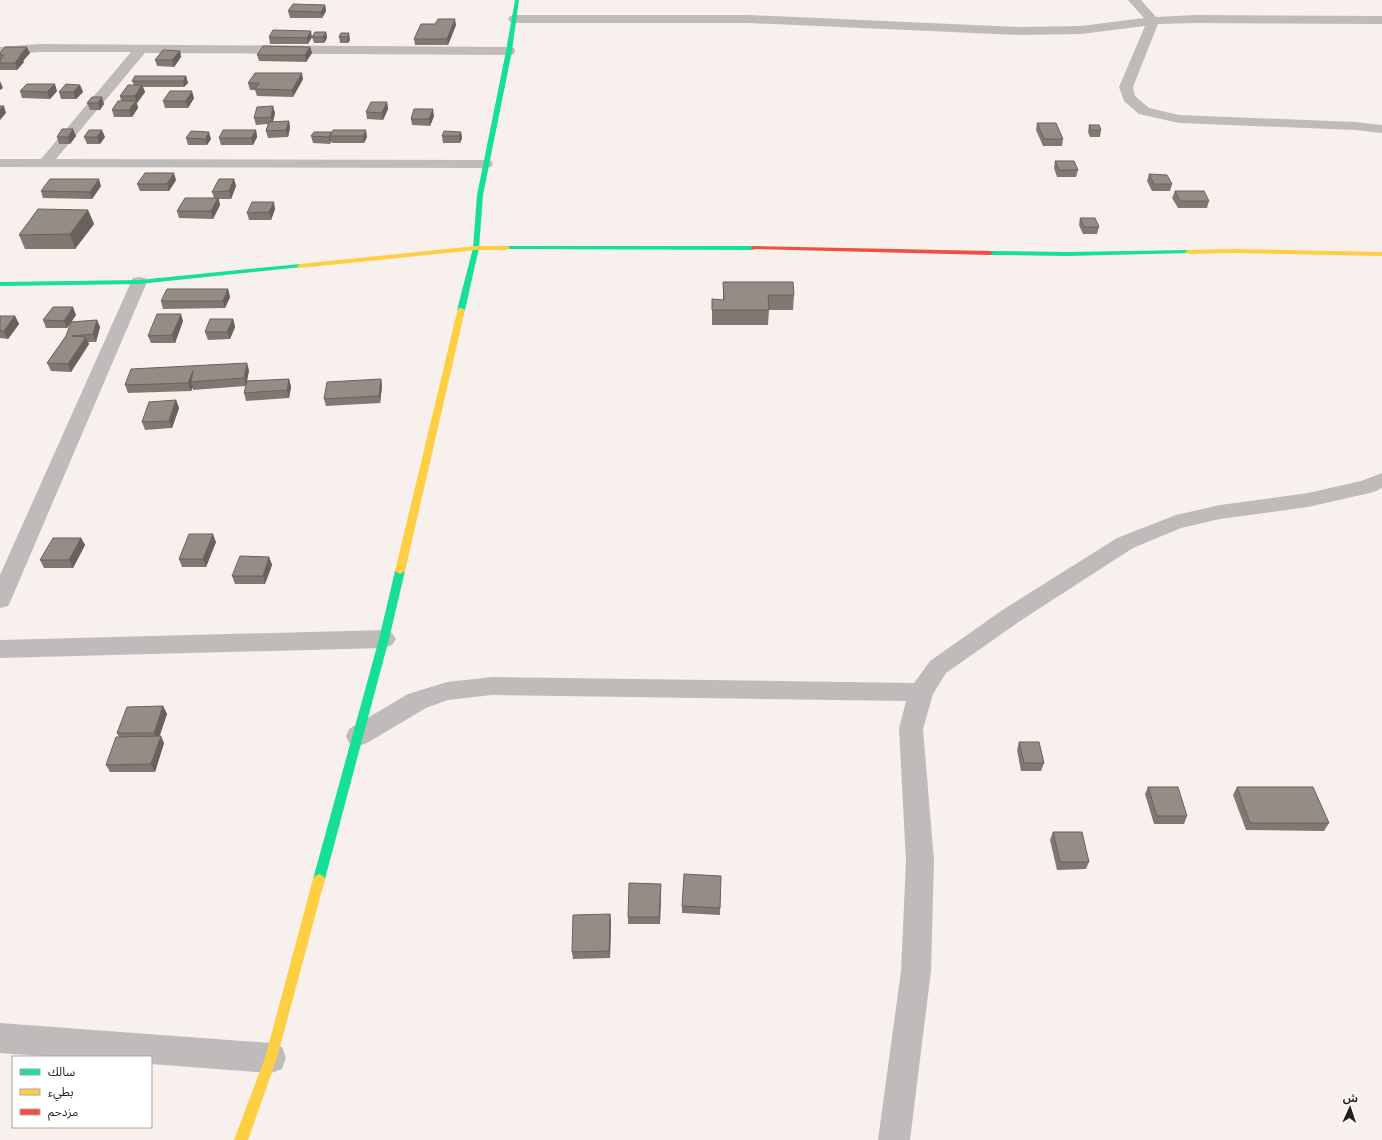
<svg xmlns="http://www.w3.org/2000/svg" width="1382" height="1140" viewBox="0 0 1382 1140" font-family="Inter,'Noto Sans Arabic',sans-serif">
  <style>
    .lines { fill: none; stroke-linecap: round; stroke-linejoin: round }
    .street { fill: #c0bbbb; fill-rule: evenodd }
    .fast { fill: #16e098; fill-rule: evenodd }
    .slow { fill: #ffcf43; fill-rule: evenodd }
    .jam { fill: #f24e42; fill-rule: evenodd }
    .wall { fill: #827872 }
    .shaded-wall { fill: #6a615d }
    .building { fill: #978b85; stroke: #6a615d }
  </style>
  <rect width="100%" height="100%" fill="#f7f0ed"/>
  <g class="lines">
    <g class="street">
      <path d="M1128 0H1141L1156 17 1196 15 1382 16V24L1196 23 1158 24 1133 87 1135 96 1149 108 1179 115 1355 122 1382 125V133L1355 130 1179 123 1139 114 1124 101 1119 87 1145 26 1081 34 1020 35 749 23H514L510 22 508 19 510 16 514 15H749L1020 27 1081 26 1144 18Z"/>
      <path d="M39 44 509 47 514 48 515 51 514 54 509 55 145 53 56 159 486 160 491 161 493 164 491 167 486 168 0 167V159H41L131 52H39L0 55V47Z"/>
      <path d="M139 277 145 278 147 282 11 600 8 606 0 608V575L131 282 133 278Z"/>
      <path d="M1382 473V488L1374 492 1308 507 1220 519 1181 528 1133 548 1020 621 946 673 933 694 923 729 934 861 931 971 910 1140H878L901 971 906 861 899 729 906 701 492 695 448 700 426 708 367 743 358 746 349 743 346 736 349 729 408 694 447 682 492 677 914 683 930 661 1004 609 1117 538 1176 515 1220 505 1308 493 1361 481Z"/>
      <path d="M384 630 392 633 396 639 392 645 384 648 0 658V640Z"/>
      <path d="M0 1023 271 1043 282 1047 286 1058 282 1069 271 1073 151 1064V1057H57L0 1053Z"/>
    </g>
    <g class="fast">
      <path d="M515 0H519L512 51 483 195 479 248 465 310 461 312 457 310 473 248 477 195 506 51Z"/>
      <path d="M507 246H753L756 248 753 250 505 249 504 248Z"/>
      <path d="M1188 250 1190 251V253L1067 256 990 255 987 253 990 251 1067 252Z"/>
      <path d="M300 264 303 266 302 267 139 284 0 286V282L139 280Z"/>
      <path d="M400 568 405 571 389 639 325 879 323 882 319 884 315 882 313 879 379 639 395 571Z"/>
    </g>
    <g class="slow">
      <path d="M476 246H507L510 248 507 250H476L300 268 297 266 300 264Z"/>
      <path d="M1234 249 1382 252V256L1234 253 1188 254 1185 252 1188 250Z"/>
      <path d="M458 308H461L465 310 405 571 400 574 395 571Z"/>
      <path d="M319 874 323 876 325 879 277 1058 248 1140H234L265 1058 313 879 315 876Z"/>
    </g>
    <path class="jam" d="M753 246 990 251 993 253 990 255 751 249V247Z"/>
  </g>
  <g class="wall">
    <path d="M325 5 326 11 322 18H290L288 11Z"/>
    <path d="M456 25 448 45H415L414 39Z"/>
    <path d="M326 32 327 38 324 43H314L312 37Z"/>
    <path d="M341 33 350 40 348 43H340L339 37Z"/>
    <path d="M269 37H312L308 44H270Z"/>
    <path d="M310 47 312 53 306 62 259 61 257 55Z"/>
    <path d="M180 51 181 57 174 67 157 66 155 60Z"/>
    <path d="M0 53H30L23 61 24 62 17 70H0Z"/>
    <path d="M186 76 188 83 184 87H143L145 92 137 103 138 108 132 117H114L112 110 121 101 120 96 134 85 132 81Z"/>
    <path d="M303 79 293 97 257 96 255 90H250L248 83Z"/>
    <path d="M80 85 83 92 76 99H61L59 92Z"/>
    <path d="M20 91H57L50 99 22 98Z"/>
    <path d="M92 97 104 104 100 110H90L87 103Z"/>
    <path d="M194 98 188 108H165L163 101Z"/>
    <path d="M387 102 388 109 383 120 367 119 366 112Z"/>
    <path d="M275 113 273 122 289 121 290 128 288 137 268 138 266 131 268 124 256 125 254 118Z"/>
    <path d="M434 116 430 126 412 125 411 119Z"/>
    <path d="M1037 123 1063 139 1062 146H1043L1036 130Z"/>
    <path d="M1089 125 1101 130 1100 137H1090L1088 132Z"/>
    <path d="M256 130 257 137 253 145H221L219 138Z"/>
    <path d="M333 130 367 137 364 143H332L331 141 330 144 313 143 311 136 331 132V133Z"/>
    <path d="M461 132 462 138 460 143H443L442 136Z"/>
    <path d="M76 136 70 144H59L57 137Z"/>
    <path d="M84 137H105L100 144H87Z"/>
    <path d="M186 138 211 139 207 145H188Z"/>
    <path d="M1055 161 1078 170 1076 177H1057L1054 168Z"/>
    <path d="M1149 174 1172 184 1170 191H1152L1147 181Z"/>
    <path d="M234 179 236 186 231 199H219L220 205 213 219 179 218 177 211 214 198 212 192Z"/>
    <path d="M176 180 169 191H140L137 184Z"/>
    <path d="M101 186 92 199 43 198 41 191Z"/>
    <path d="M1175 191 1209 201 1207 208H1178L1172 198Z"/>
    <path d="M275 209 271 220H249L247 213Z"/>
    <path d="M88 210 94 224 75 249H25L19 235Z"/>
    <path d="M1080 218 1099 227 1097 234H1083L1079 225Z"/>
    <path d="M723 282 794 295 793 310H769L768 325H712V299L723 300Z"/>
    <path d="M228 289 230 297 225 308 163 309 161 301Z"/>
    <path d="M76 315 67 328H46L43 320Z"/>
    <path d="M0 316H15L19 324 8 339 0 338Z"/>
    <path d="M233 319 235 327 230 339 208 340 205 332Z"/>
    <path d="M97 320 100 327 96 342H88L89 344 71 372 51 371 47 363 66 336Z"/>
    <path d="M183 321 175 343H151L148 336Z"/>
    <path d="M249 370 247 381 289 379 291 387 289 398 246 401 244 393 246 386 193 390V387L191 391 128 393 125 385Z"/>
    <path d="M381 379 382 386 380 403 326 406 324 399Z"/>
    <path d="M176 400 179 408 172 428 145 430 142 422Z"/>
    <path d="M81 538 85 545 73 568H44L40 560Z"/>
    <path d="M216 542 206 567H182L179 559Z"/>
    <path d="M269 557 272 565 265 584H235L232 576Z"/>
    <path d="M163 706 167 714 159 736 164 743 155 772H110L106 765 119 737 117 733Z"/>
    <path d="M1019 742 1044 763 1041 771H1021L1017 750Z"/>
    <path d="M1148 787 1187 816 1184 824H1154L1145 794Z"/>
    <path d="M1237 787 1329 823 1324 831 1246 830 1233 795Z"/>
    <path d="M1053 832 1089 862 1086 869 1057 870 1050 840Z"/>
    <path d="M721 876 720 915 682 913V906Z"/>
    <path d="M661 891 660 924H628V917Z"/>
    <path d="M610 914 611 921 610 958 573 959 572 952Z"/>
  </g>
  <g class="shaded-wall">
    <path d="M325 5 326 11 322 18 321 12Z"/>
    <path d="M455 19 456 25 448 45 447 39Z"/>
    <path d="M311 31 312 37 308 44 307 38Z"/>
    <path d="M326 32 327 38 324 43 323 37Z"/>
    <path d="M349 33 350 40 348 43 347 37Z"/>
    <path d="M27 47 30 53 23 61 24 62 17 70 15 63 20 55Z"/>
    <path d="M310 47 312 53 306 62 305 55Z"/>
    <path d="M180 51 181 57 174 67 172 60Z"/>
    <path d="M302 73 303 79 293 97 292 90Z"/>
    <path d="M186 76 188 83 184 87 183 81Z"/>
    <path d="M0 81 3 88 0 90Z"/>
    <path d="M55 84 57 91 50 99 47 92Z"/>
    <path d="M80 85 83 92 76 99 73 92Z"/>
    <path d="M142 85 145 92 137 103 135 96Z"/>
    <path d="M192 91 194 98 188 108 186 101Z"/>
    <path d="M102 97 104 104 100 110 98 103Z"/>
    <path d="M136 101 138 108 132 117 129 110Z"/>
    <path d="M387 102 388 109 383 120 382 113Z"/>
    <path d="M4 106 6 113 0 120V110Z"/>
    <path d="M273 106 275 113 272 124 271 117Z"/>
    <path d="M433 109 434 116 430 126 429 119Z"/>
    <path d="M289 121 290 128 288 137 286 130Z"/>
    <path d="M73 129 76 136 70 144 68 137Z"/>
    <path d="M102 130 105 137 100 144 97 137Z"/>
    <path d="M256 130 257 137 253 145 251 138Z"/>
    <path d="M366 130 367 137 364 143 363 136Z"/>
    <path d="M209 132 211 139 207 145 205 139Z"/>
    <path d="M331 132 332 136H330L331 141 330 144 329 137Z"/>
    <path d="M461 132 462 138 460 143 459 136Z"/>
    <path d="M174 173 176 180 169 191 167 184Z"/>
    <path d="M99 179 101 186 92 199 90 192Z"/>
    <path d="M234 179 236 186 231 199 229 191Z"/>
    <path d="M218 198 220 205 213 219 211 211Z"/>
    <path d="M274 202 275 209 271 220 269 212Z"/>
    <path d="M88 210 94 224 75 249 70 234Z"/>
    <path d="M228 289 230 297 225 308 223 301Z"/>
    <path d="M73 307 76 315 67 328 64 321Z"/>
    <path d="M181 314 183 321 175 343 172 335Z"/>
    <path d="M15 316 19 324 8 339 4 331Z"/>
    <path d="M233 319 235 327 230 339 227 332Z"/>
    <path d="M97 320 100 327 96 342 93 334Z"/>
    <path d="M86 337 89 344 71 372 68 364Z"/>
    <path d="M247 363 249 370 246 386 244 378Z"/>
    <path d="M193 371 191 382 193 387 191 391 188 383Z"/>
    <path d="M289 379 291 387 289 398 287 390Z"/>
    <path d="M381 379 382 386 380 403 379 396Z"/>
    <path d="M176 400 179 408 172 428 169 421Z"/>
    <path d="M213 534 216 542 206 567 203 559Z"/>
    <path d="M81 538 85 545 73 568 69 560Z"/>
    <path d="M269 557 272 565 265 584 263 576Z"/>
    <path d="M163 706 167 714 158 741 154 733Z"/>
    <path d="M161 736 164 743 155 772 151 764Z"/>
    <path d="M661 884V891L660 924 659 917Z"/>
    <path d="M610 914 611 921 610 958 609 951Z"/>
  </g>
  <g class="building">
    <path d="M293 4 325 5 321 12 288 11Z"/>
    <path d="M438 19H455L447 39H414L421 24H435Z"/>
    <path d="M273 30 311 31 307 38 269 37Z"/>
    <path d="M315 32H326L323 37H312Z"/>
    <path d="M341 33H349L347 37H339Z"/>
    <path d="M263 46 310 47 305 55H257Z"/>
    <path d="M5 47H27L20 55H21L15 63H0V60L4 55H0V53Z"/>
    <path d="M163 50 180 51 172 60H155Z"/>
    <path d="M255 73H302L292 90 255 89 259 83H248Z"/>
    <path d="M135 76H186L183 81H132Z"/>
    <path d="M27 84H55L47 92 20 91Z"/>
    <path d="M66 84 80 85 73 92H59Z"/>
    <path d="M128 85H142L135 96H120Z"/>
    <path d="M170 91H192L186 101H163Z"/>
    <path d="M92 97H102L98 103H87Z"/>
    <path d="M118 101H136L129 110H112Z"/>
    <path d="M371 102H387L382 113 366 112Z"/>
    <path d="M0 106H4L0 110Z"/>
    <path d="M273 106 271 117 254 118 257 107Z"/>
    <path d="M414 109H433L429 119H411Z"/>
    <path d="M289 121 286 130 266 131 269 122Z"/>
    <path d="M1037 123H1056L1063 139H1044Z"/>
    <path d="M1089 125H1099L1101 130H1091Z"/>
    <path d="M62 129H73L68 137H57Z"/>
    <path d="M89 130H102L97 137H84Z"/>
    <path d="M223 130H256L251 138H219Z"/>
    <path d="M333 130H366L363 136H330Z"/>
    <path d="M191 131 209 132 205 139 186 138Z"/>
    <path d="M444 131 461 132 459 136H442Z"/>
    <path d="M314 132H331L329 137 311 136Z"/>
    <path d="M1055 161H1074L1078 170H1059Z"/>
    <path d="M145 173H174L167 184H137Z"/>
    <path d="M1149 174 1167 175 1172 184H1154Z"/>
    <path d="M50 179H99L90 192 41 191Z"/>
    <path d="M219 179H234L229 191 212 192Z"/>
    <path d="M1175 191H1204L1209 201H1180Z"/>
    <path d="M185 198H218L211 211H177Z"/>
    <path d="M252 202H274L269 212 247 213Z"/>
    <path d="M38 209 88 210 70 234 19 235Z"/>
    <path d="M1080 218H1095L1099 227H1084Z"/>
    <path d="M723 282H793L794 295H768L769 310H712V299L724 300Z"/>
    <path d="M167 289H228L223 301H161Z"/>
    <path d="M53 307H73L64 321 43 320Z"/>
    <path d="M157 314H181L172 335 148 336Z"/>
    <path d="M0 316H15L4 331H0Z"/>
    <path d="M210 319H233L227 332H205Z"/>
    <path d="M97 320 93 334 72 336 86 337 68 364 47 363 66 336 71 322Z"/>
    <path d="M247 363 244 378 191 382 193 371 188 383 125 385 131 369Z"/>
    <path d="M289 379 287 390 244 393 247 381Z"/>
    <path d="M381 379 379 396 324 399 327 382Z"/>
    <path d="M176 400 169 421 142 422 149 402Z"/>
    <path d="M189 534H213L203 559H179Z"/>
    <path d="M53 538H81L69 560H40Z"/>
    <path d="M240 556 269 557 263 576H232Z"/>
    <path d="M163 706 154 733H117L127 707Z"/>
    <path d="M161 736 151 764 106 765 116 737Z"/>
    <path d="M1019 742H1039L1044 763H1024Z"/>
    <path d="M1148 787H1178L1187 816H1157Z"/>
    <path d="M1237 787H1313L1329 823H1250Z"/>
    <path d="M1053 832H1082L1089 862H1060Z"/>
    <path d="M684 874 721 876 720 908 682 906Z"/>
    <path d="M629 883 661 884 659 917H628Z"/>
    <path d="M610 914 609 951 572 952 573 915Z"/>
  </g>
  <rect x="12" y="1056" width="140" height="72" fill="#ffffff" stroke="#a9a5a3"/>
  <rect x="20" y="1069" width="20" height="6" fill="#16e098" stroke="#a9a5a3"/>
  <text x="48" y="1076" font-size="12" fill="#281d18">سالك</text>
  <rect x="20" y="1089" width="20" height="6" fill="#ffcf43" stroke="#a9a5a3"/>
  <text x="48" y="1096" font-size="12" fill="#281d18">بطيء</text>
  <rect x="20" y="1109" width="20" height="6" fill="#f24e42" stroke="#a9a5a3"/>
  <text x="48" y="1116" font-size="12" fill="#281d18">مزدحم</text>
  <g transform="translate(1350 1108) rotate(3)" stroke="#ffffff" stroke-width="3" paint-order="stroke">
  <path d="M0-3L7 15L0 10L-7 15Z" fill="#281d18"/>
  <text y="-6" font-size="11" font-weight="bold" text-anchor="middle" fill="#281d18">ش</text>
  </g>
</svg>
